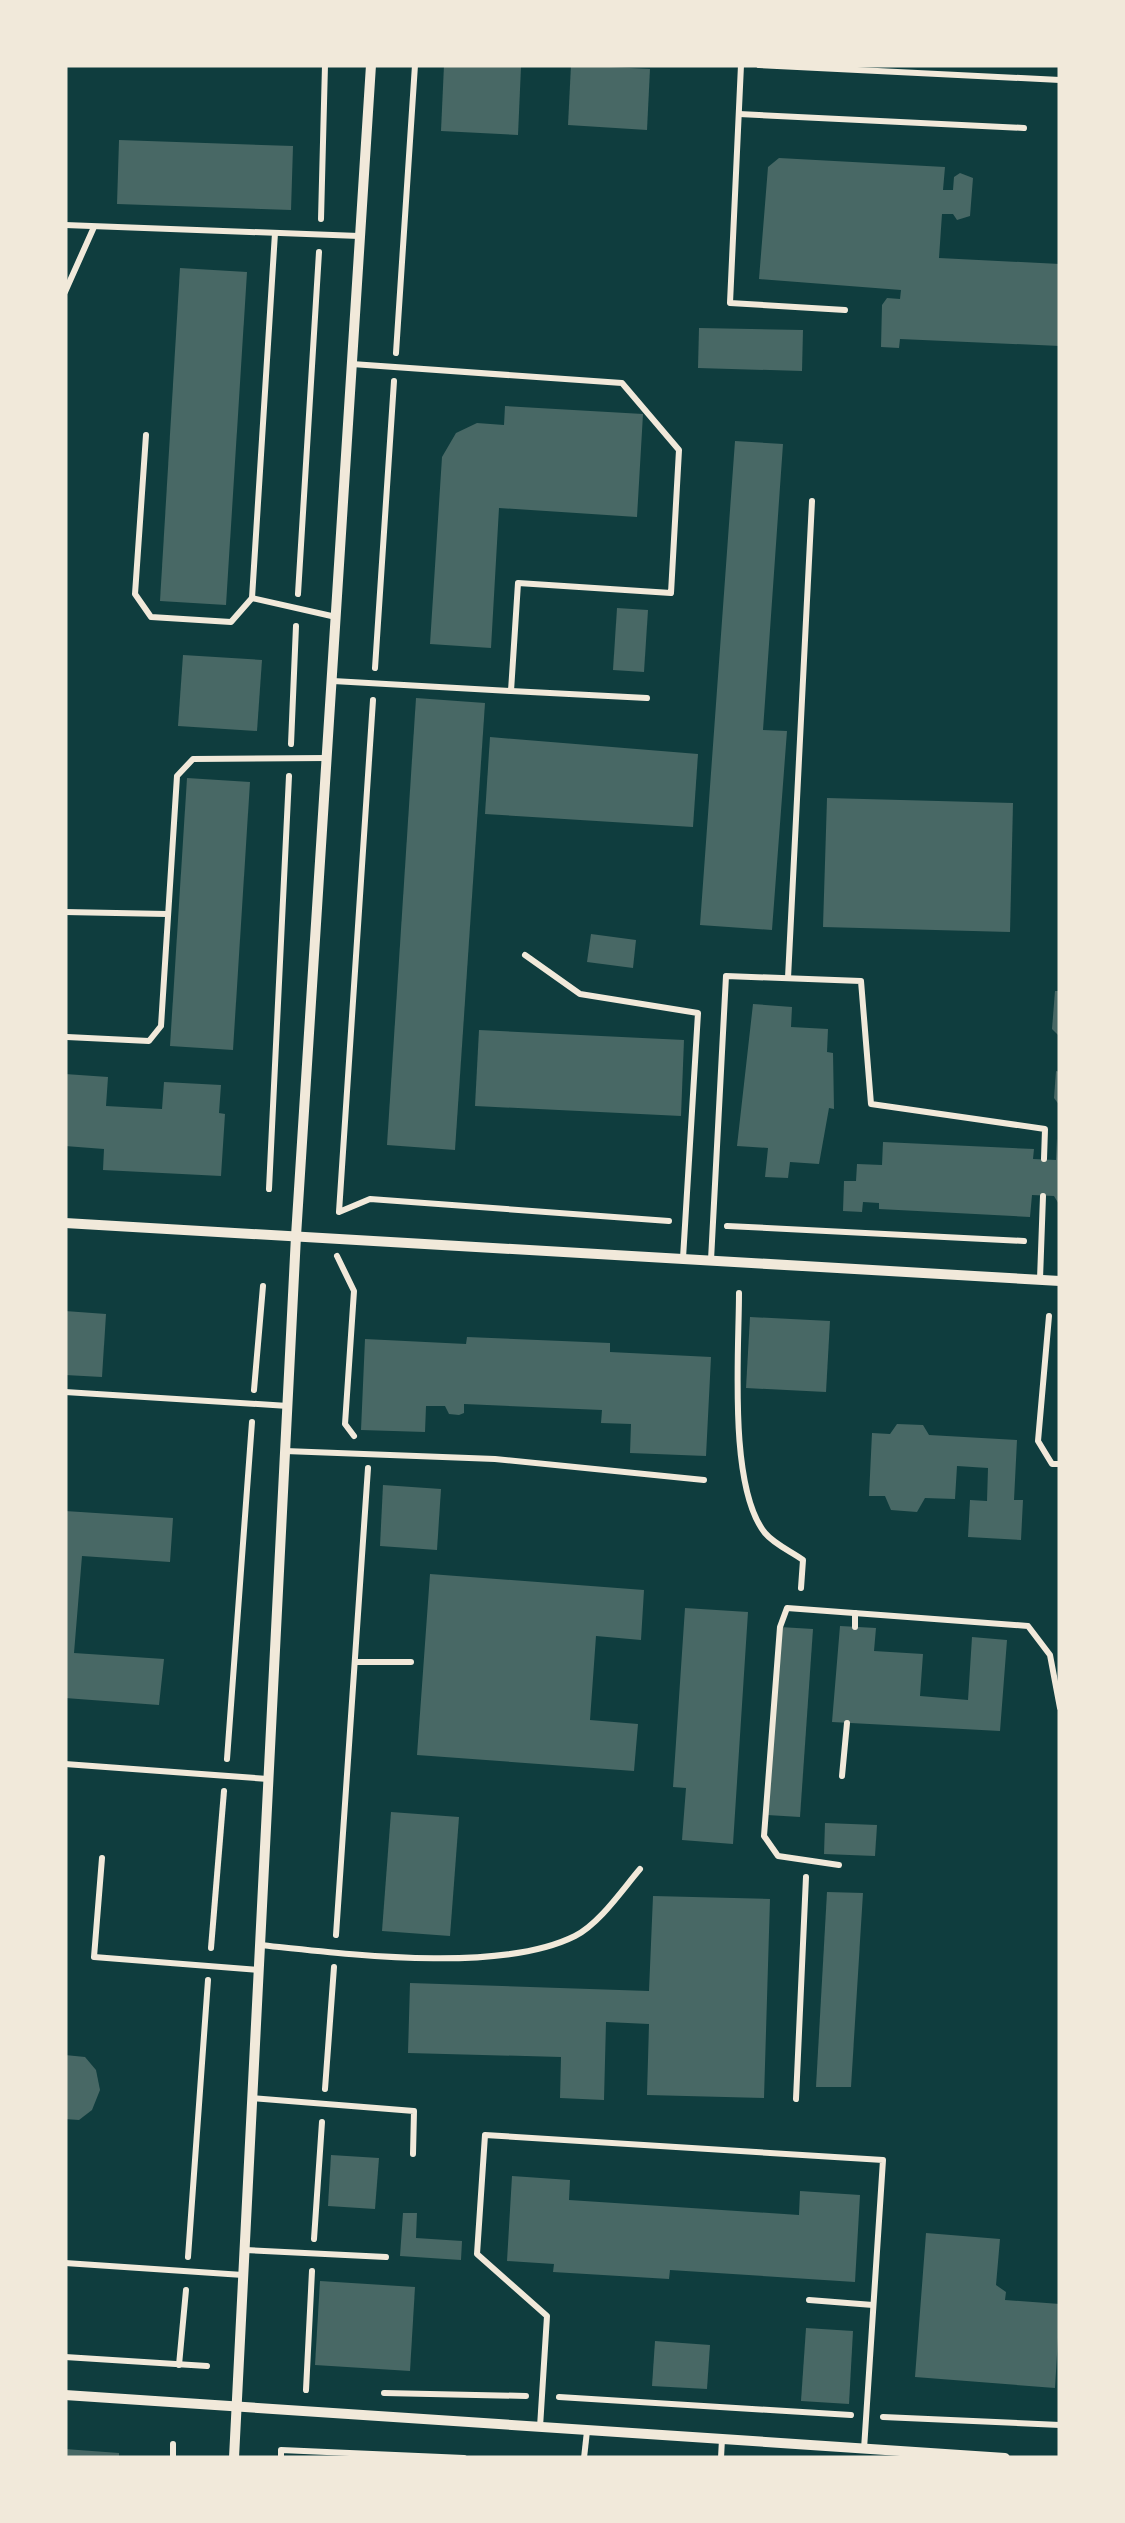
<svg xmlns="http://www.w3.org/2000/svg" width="1125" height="2523" viewBox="0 0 1125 2523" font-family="Ubuntu,sans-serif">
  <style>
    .building { fill: #486865 }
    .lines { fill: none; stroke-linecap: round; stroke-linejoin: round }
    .path { stroke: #f1e9da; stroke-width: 6 }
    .service { stroke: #f1e9da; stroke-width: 6 }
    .minor { stroke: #f1e9da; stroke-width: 10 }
  </style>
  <rect width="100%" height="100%" fill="#0f3d3e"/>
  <g class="building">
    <path d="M444 65 521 67 518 135 441 131Z"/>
    <path d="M571 65 650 69 647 130 568 125Z"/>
    <path d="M119 140 293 146 291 210 117 204Z"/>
    <path d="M779 158 945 167 943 190H953L954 177 960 173 973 178 970 216 957 220 953 214H942L939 258 1060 264V346L900 339 899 348 881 347 882 305 887 298 900 299 901 290 759 279 768 167Z"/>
    <path d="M180 268 247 272 226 605 160 601Z"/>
    <path d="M699 328 803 330 802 371 698 368Z"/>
    <path d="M505 406 643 414 637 517 499 508 491 648 430 644 442 457 456 433 477 423 504 425Z"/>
    <path d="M735 441 783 444 763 730 787 731 772 930 700 925Z"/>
    <path d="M617 608 648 610 644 672 613 670Z"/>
    <path d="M183 655 262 660 257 731 178 726Z"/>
    <path d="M416 698 485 703 455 1150 387 1145Z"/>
    <path d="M490 737 698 754 693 827 485 814Z"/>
    <path d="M187 778 250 782 233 1050 170 1046Z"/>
    <path d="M827 798 1013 803 1010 932 823 927Z"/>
    <path d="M591 934 636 940 633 968 587 962Z"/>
    <path d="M1055 991H1060V1037L1052 1029Z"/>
    <path d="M753 1004 792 1007 791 1027 828 1029 827 1052 833 1053 834 1109 829 1108 819 1164 790 1162 788 1178 765 1177 768 1148 737 1146Z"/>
    <path d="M479 1030 684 1040 681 1116 475 1106Z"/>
    <path d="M1056 1071 1060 1072V1106L1054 1098Z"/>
    <path d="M65 1074 108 1077 106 1106 162 1109 164 1082 221 1085 219 1113 225 1114 221 1176 103 1170 104 1149 65 1146Z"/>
    <path d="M1057 1138 1060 1206 1054 1196 1032 1195 1030 1217 879 1209V1203L863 1202 862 1212 843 1211 844 1181H856L857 1164 882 1165 883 1142 1034 1149 1033 1159 1056 1160Z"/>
    <path d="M65 1311 106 1314 102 1377 65 1375Z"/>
    <path d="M750 1317 830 1321 826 1392 746 1388Z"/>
    <path d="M467 1337 610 1343V1352L711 1357 706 1456 630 1453 631 1424 601 1423 602 1410 464 1404V1413L459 1415 449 1414 445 1406H426L425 1432 361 1430 365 1339 466 1344Z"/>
    <path d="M897 1424 923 1425 929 1435 1017 1440 1014 1500H1023L1021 1540 968 1537 970 1500 987 1501 988 1468 957 1466 955 1499 925 1498 917 1512 891 1510 885 1496H869L872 1433 890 1434Z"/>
    <path d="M383 1485 441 1489 437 1550 380 1546Z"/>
    <path d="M65 1511 173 1518 170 1562 82 1556 74 1653 164 1659 159 1705 65 1698Z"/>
    <path d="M430 1574 644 1590 641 1640 596 1636 590 1720 638 1724 634 1771 417 1755Z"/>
    <path d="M685 1608 748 1612 733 1844 682 1840 686 1788 673 1787Z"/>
    <path d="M840 1626 876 1628 874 1651 923 1654 920 1696 968 1700 972 1637 1007 1640 1000 1731 832 1722Z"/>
    <path d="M780 1627 813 1629 800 1817 767 1815Z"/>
    <path d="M391 1812 459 1817 450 1936 382 1931Z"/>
    <path d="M825 1823 877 1825 875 1856 824 1854Z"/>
    <path d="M827 1892 863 1893 851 2087H816Z"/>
    <path d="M653 1896 770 1899 764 2098 647 2095 649 2024 606 2022 604 2100 560 2098 561 2057 408 2053 410 1983 649 1991Z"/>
    <path d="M65 2055 85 2057 96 2070 100 2090 92 2110 79 2120 65 2119Z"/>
    <path d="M331 2155 379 2158 375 2209 328 2206Z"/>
    <path d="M512 2176 570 2180 569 2200 799 2215 800 2191 860 2195 855 2282 670 2270 669 2279 553 2272 554 2264 507 2261Z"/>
    <path d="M403 2213H417L416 2238 462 2241 461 2260 400 2256Z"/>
    <path d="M926 2233 1000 2239 996 2285 1006 2292 1005 2300 1060 2304 1055 2388 915 2377Z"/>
    <path d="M320 2281 415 2287 410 2371 315 2365Z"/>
    <path d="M806 2328 853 2331 849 2404 801 2401Z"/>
    <path d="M655 2341 710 2345 707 2389 652 2386Z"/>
    <path d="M65 2449 119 2453V2458H65Z"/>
  </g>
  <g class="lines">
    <g class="path">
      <path d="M759 65 1060 80"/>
      <path d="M321 219 325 65"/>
      <path d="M396 353 415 65"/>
      <path d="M298 594 319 252"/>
      <path d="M375 668 394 381"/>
      <path d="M373 700 339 1212 370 1199 669 1221"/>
      <path d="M291 744 296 626"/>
      <path d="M269 1189 289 776"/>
      <path d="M727 1226 1024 1241"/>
      <path d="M337 1256 354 1291 345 1424 354 1436"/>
      <path d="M739 1293C739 1351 728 1487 765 1533 774 1544 792 1552 803 1560L801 1588"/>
      <path d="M1049 1316 1038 1441 1052 1464H1060"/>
      <path d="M254 1390 263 1286"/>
      <path d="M355 1662H411"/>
      <path d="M227 1759 252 1422"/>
      <path d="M336 1935 368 1468"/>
      <path d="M211 1948 224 1791"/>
      <path d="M325 2089 334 1967"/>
      <path d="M796 2099 806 1877"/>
      <path d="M314 2239 322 2122"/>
      <path d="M188 2257 208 1980"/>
      <path d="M65 2357 207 2366"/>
      <path d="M179 2365 186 2290"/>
      <path d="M306 2390 312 2271"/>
      <path d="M384 2393 526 2396"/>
      <path d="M559 2397 851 2415"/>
      <path d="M883 2417 1060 2425"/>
      <path d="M173 2458V2444"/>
      <path d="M281 2458V2450L464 2458"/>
    </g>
    <g class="service">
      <path d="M741 65 730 303 845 310"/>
      <path d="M739 114 1024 128"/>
      <path d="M65 225 359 236"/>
      <path d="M65 292 94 227"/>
      <path d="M146 435 135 594 151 617 231 622 252 598 275 233"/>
      <path d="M252 598 336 617"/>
      <path d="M333 681 511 691 518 583 671 593 679 450 622 383 352 364"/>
      <path d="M511 691 647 698"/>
      <path d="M65 912 167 914"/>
      <path d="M525 955 580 994 698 1013 683 1258"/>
      <path d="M788 978 812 501"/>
      <path d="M67 1037 149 1041 161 1026 177 776 193 759 327 758"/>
      <path d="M711 1260 726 976 861 981 871 1104 1045 1129 1044 1159"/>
      <path d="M1040 1279 1043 1196"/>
      <path d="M65 1392 288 1406"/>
      <path d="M285 1451 495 1459 704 1480"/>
      <path d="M855 1627V1613"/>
      <path d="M65 1764 268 1779"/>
      <path d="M842 1776 847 1723"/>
      <path d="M102 1858 94 1957 258 1970"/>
      <path d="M839 1865 778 1856 764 1836 780 1627 787 1608 1028 1626 1050 1655 1060 1708"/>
      <path d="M260 1945C346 1954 499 1974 575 1936 600 1923 622 1890 640 1869"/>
      <path d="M252 2098 414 2111 413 2154"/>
      <path d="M245 2250 386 2257"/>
      <path d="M65 2263 243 2275"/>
      <path d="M809 2300 873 2305"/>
      <path d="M540 2427 547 2316 477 2254 485 2135 883 2160 864 2449"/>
      <path d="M584 2458 587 2431"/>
      <path d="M721 2458 722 2439"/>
    </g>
    <g class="minor">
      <path d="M65 1223 1060 1281"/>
      <path d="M65 2395 1005 2458"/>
      <path d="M234 2458 296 1236 371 65"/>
    </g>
  </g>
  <rect width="1125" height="2523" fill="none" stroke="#f1e9da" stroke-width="135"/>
</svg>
